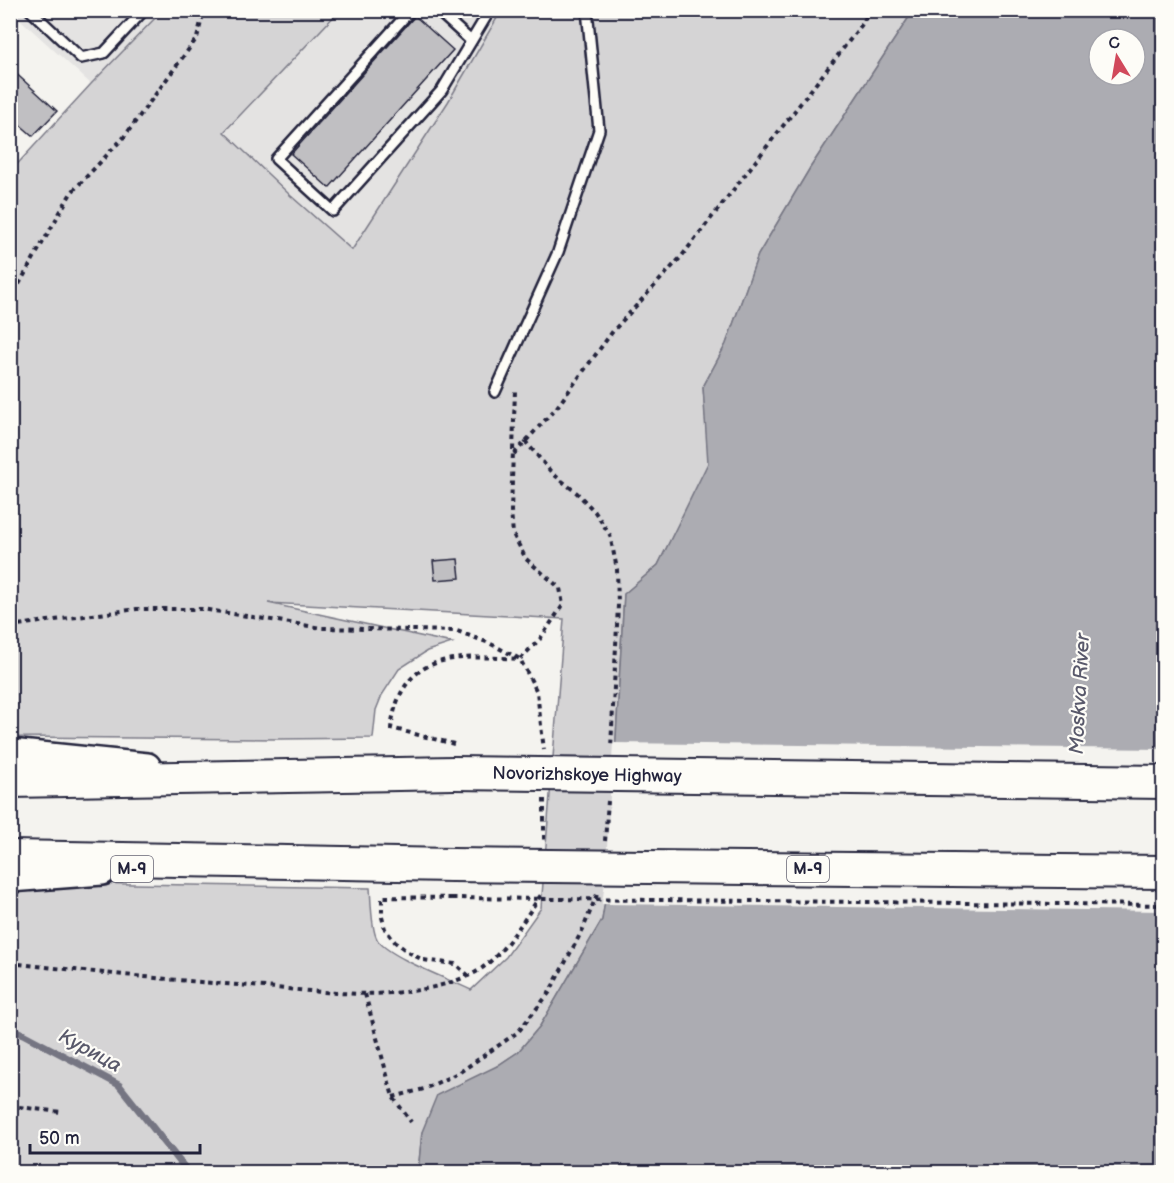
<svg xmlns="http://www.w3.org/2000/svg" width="1174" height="1183" viewBox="0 0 1174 1183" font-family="'Balsamiq Sans',sans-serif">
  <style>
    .built { fill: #e4e3e2 }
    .green { fill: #d5d4d5; stroke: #7c7b88; stroke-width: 1.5 }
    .water { fill: #acacb2; stroke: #757582; stroke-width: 1.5; fill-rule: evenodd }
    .pier { fill: #f4f3ef }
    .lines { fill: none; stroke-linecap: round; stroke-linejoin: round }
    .stream { stroke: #757582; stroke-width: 7 }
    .building { fill: #c0bfc2; stroke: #22223b; stroke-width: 1.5 }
    .service-casing { stroke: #22223b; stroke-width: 14 }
    .primary-casing { stroke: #22223b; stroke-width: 32 }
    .motorway-casing { stroke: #22223b; stroke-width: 36 }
    .path { stroke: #22223b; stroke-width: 4; stroke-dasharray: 4.5 4.5; stroke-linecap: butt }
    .service { stroke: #fdfcf7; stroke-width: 9 }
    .primary { stroke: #fdfcf7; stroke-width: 27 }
    .motorway { stroke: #fdfcf7; stroke-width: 32 }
    .motorway-bridge-casing { stroke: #22223b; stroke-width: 36; stroke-linecap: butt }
    .path-bridge { stroke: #22223b; stroke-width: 4; stroke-dasharray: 4.5 4.5; stroke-linecap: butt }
    .motorway-bridge { stroke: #fdfcf7; stroke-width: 32 }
    .labels { text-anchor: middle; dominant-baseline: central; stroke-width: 4.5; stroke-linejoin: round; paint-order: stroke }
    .shield { fill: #fdfcf7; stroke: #646373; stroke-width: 1.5 }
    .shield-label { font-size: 16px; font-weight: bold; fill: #22223b }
    .street-label { font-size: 18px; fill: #22223b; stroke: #fdfcf7 }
    .water-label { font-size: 20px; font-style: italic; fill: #59596b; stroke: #fdfcf7 }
  </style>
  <rect width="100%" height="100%" fill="#f4f3ef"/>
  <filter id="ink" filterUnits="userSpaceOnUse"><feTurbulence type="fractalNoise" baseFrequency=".0167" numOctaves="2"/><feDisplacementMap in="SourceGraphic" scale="12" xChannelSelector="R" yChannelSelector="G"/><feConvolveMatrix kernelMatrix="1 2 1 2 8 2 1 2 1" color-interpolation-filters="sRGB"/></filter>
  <g filter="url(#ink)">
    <g class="built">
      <path d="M11 11H162L91 84Z"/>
      <path d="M339 11H501L448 102 352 250 291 196 224 132Z"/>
    </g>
    <path class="green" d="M162 11H339L224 132 291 196 352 250 448 102 501 11H913L810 168 758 255 726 344 703 387 709 463 658 565 624 594 608 882 602 920 540 1026 518 1052 497 1066 422 1132 418 1172H11V889L76 883 370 888C371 899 371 929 377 939 386 956 451 980 471 990L506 957 541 908 564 619 268 603 452 643 427 651 399 669 382 695 376 710 373 738 278 739 11 737 10 172 91 84Z"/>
    <path class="water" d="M913 11H1163V1172H418L422 1132 437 1095 497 1066 518 1052 540 1026 602 920 608 882 624 594 658 565 708 463 703 387 726 344 758 255 810 168ZM1099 39H1135V75H1099Z"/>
    <path class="pier" d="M613 743 1163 749V911L602 904 605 882Z"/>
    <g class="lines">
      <path class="stream" d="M10 1031 19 1032 119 1085 188 1172"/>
    </g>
    <g class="building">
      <path d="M415 16 453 50 329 188 291 154Z"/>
      <path d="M10 68 57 111 33 136 10 116Z"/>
      <path d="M458 559 460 578 435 580 433 561Z"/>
    </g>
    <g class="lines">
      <defs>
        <g id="service">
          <path d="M30 10 81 58 104 53 144 10"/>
          <path d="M411 10 276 159 333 211 442 90 490 10"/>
          <path d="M437 10 471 41"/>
          <path d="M495 392 558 252 599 130 587 10"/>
        </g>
        <g id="primary">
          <path d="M10 753 147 767"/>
          <path d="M10 878 102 871"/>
        </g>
        <g id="motorway">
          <path d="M10 781 454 773"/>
          <path d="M10 857 452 865"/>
        </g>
      </defs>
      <use href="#service" class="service-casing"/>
      <use href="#primary" class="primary-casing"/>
      <use href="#motorway" class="motorway-casing"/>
      <g class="path">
        <path d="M10 300 71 193 124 137 197 38 204 10"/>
        <path d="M525 441 552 473 577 493 595 512 610 535 617 569 618 605 611 748"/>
        <path d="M514 454 557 407 613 331 681 257 863 23 869 10"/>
        <path d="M10 626 137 609H202L322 628 457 631 489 643 520 659 537 692 544 750"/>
        <path d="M454 744 391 728C402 649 458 656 520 659L540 639 563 605 560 588 526 559 513 534 511 511 515 390"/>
        <path d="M544 799V840"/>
        <path d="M605 841 608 801"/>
        <path d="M452 898 382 897V917L385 929 395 942 408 952 423 960 455 964 469 976"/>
        <path d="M10 963C91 972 171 980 251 986 322 991 400 1005 468 976 500 963 523 920 543 892"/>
        <path d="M365 994 393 1097 411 1122"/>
        <path d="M393 1097 424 1089 460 1072 518 1032 549 993 583 929 598 892"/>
        <path d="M10 1106 61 1112"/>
      </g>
      <use href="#service" class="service"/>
      <use href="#primary" class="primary"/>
      <use href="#motorway" class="motorway"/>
      <defs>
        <g id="motorway-bridge">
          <path d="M454 773 1164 782"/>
          <path d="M452 865 1164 872"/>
        </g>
      </defs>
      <use href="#motorway-bridge" class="motorway-bridge-casing"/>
      <path class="path-bridge" d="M452 898 1164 905"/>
      <use href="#motorway-bridge" class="motorway-bridge"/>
    </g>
  </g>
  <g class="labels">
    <g class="shield">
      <rect x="111" y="856" width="42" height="26" rx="4.5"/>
      <rect x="787" y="856" width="42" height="26" rx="4.5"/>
    </g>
    <g class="shield-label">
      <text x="132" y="869">М-9</text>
      <text x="808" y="869">М-9</text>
    </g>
    <g class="street-label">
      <text transform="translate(587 775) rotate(1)">Novorizhskoye Highway</text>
    </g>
    <g class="water-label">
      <text transform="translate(1080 694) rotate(-87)">Moskva River</text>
      <text transform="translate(90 1051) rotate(29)">Курица</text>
    </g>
  </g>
  <rect width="1174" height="1183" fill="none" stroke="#fdfcf7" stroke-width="36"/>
  <rect x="18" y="18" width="1138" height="1147" fill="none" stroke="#22223b" stroke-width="2" filter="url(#ink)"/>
  <g transform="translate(1117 57) rotate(349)"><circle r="28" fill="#fdfcf7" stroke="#a5a5ac" stroke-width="1.5"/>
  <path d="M0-4.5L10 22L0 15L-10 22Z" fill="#d1495b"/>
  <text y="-9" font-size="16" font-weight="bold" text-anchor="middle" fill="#22223b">С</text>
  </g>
  <path d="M30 1144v9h170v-9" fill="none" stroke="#22223b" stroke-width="3"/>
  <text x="39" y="1144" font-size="18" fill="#22223b" stroke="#fdfcf7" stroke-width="4.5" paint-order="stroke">50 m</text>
</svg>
